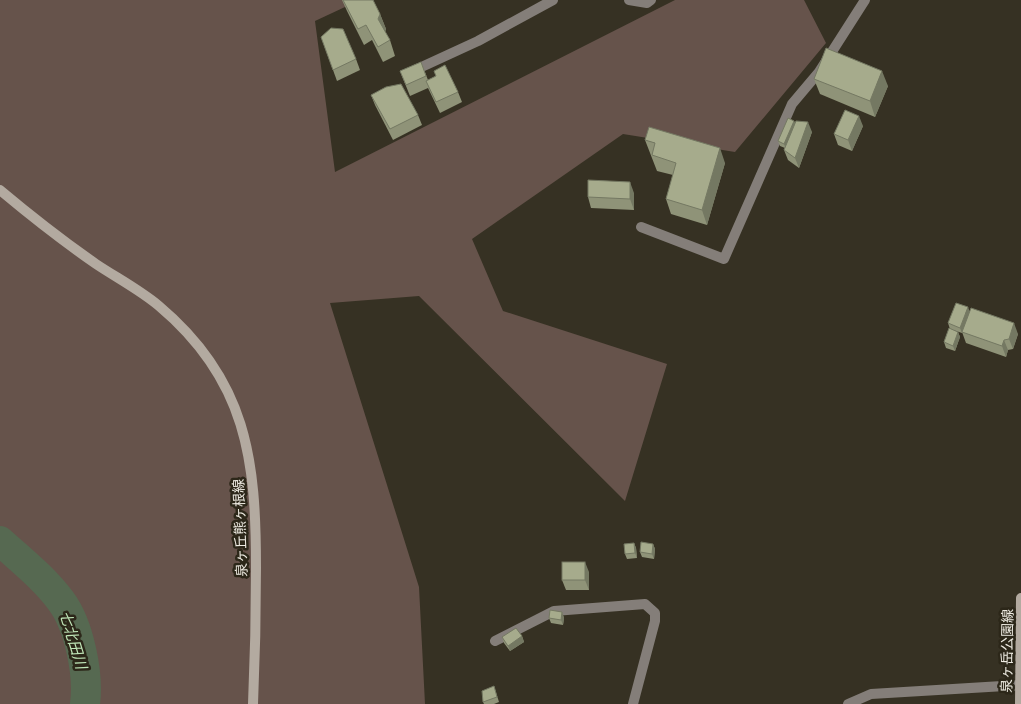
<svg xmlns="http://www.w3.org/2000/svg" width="1021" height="704" viewBox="0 0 1021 704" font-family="'DejaVu Sans','Noto Sans JP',sans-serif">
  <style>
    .green { fill: #66534b }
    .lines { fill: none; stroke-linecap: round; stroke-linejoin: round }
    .river { stroke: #566951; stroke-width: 30 }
    .minor { stroke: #847e79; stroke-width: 10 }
    .secondary { stroke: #b3aaa0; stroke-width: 10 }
    .wall { fill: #8f9378 }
    .shaded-wall { fill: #747862 }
    .building { fill: #a6ab8c; stroke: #747862 }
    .labels { text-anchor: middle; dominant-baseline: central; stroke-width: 5; stroke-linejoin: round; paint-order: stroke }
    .street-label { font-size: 14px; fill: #eeebe2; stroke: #2c2719 }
    .water-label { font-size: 15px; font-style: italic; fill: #c1e7b9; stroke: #2c2719 }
  </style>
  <rect width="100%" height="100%" fill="#363123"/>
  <path class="green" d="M0 0H360L315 21 335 172 675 0H804L826 43 735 152 623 134 472 239 503 311 667 364 625 501 419 296 330 303 419 587 425 704H0Z"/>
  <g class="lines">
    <path class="river" d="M0 541C21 560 44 578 61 601 79 625 89 674 85 704"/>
    <g class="minor">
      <path d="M629 0 647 3 651 0"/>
      <path d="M415 70 478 41 553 0"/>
      <path d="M641 227 724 259 792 104 819 72 865 0"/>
      <path d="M495 641 554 611 645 604 655 613V621L633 704"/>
      <path d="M848 704 871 694 1020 685"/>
    </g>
    <g class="secondary">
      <path d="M0 190C31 216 63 241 96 264 117 278 140 290 159 306 247 380 256 460 256 568 256 613 255 659 253 704"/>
      <path d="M1020 704 1021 598"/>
    </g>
  </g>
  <g class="wall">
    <path d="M342 0H373L380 14 386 29 385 32 390 40 395 56 383 62 372 40 364 45 347 11Z"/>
    <path d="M321 37 356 59 360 70 337 81Z"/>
    <path d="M421 62 428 80 436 76 434 71 458 92 462 102 440 113 428 88 410 96 400 71Z"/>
    <path d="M814 79 888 86 875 117 820 94Z"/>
    <path d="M371 95 418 115 422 125 393 140 375 105Z"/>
    <path d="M794 121 795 123 812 132 799 168 788 160 784 150 785 148 780 146 778 141Z"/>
    <path d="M863 126 852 151 838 145 834 134Z"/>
    <path d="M645 140 725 163 707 225 671 214 666 199 673 175 657 171Z"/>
    <path d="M634 193V210L591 208 588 197Z"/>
    <path d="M969 311 1018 334 1013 349 1008 350 1006 357 966 343 962 332V333L950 329 948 323Z"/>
    <path d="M958 332 960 337 955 351 946 348 944 342Z"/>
    <path d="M634 543 636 548 637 558 627 559 625 554Z"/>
    <path d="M653 544 655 549 654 559 642 557 640 552Z"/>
    <path d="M589 572V590H566L562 580Z"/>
    <path d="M562 612 564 618 563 625 551 623 549 618Z"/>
    <path d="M522 636 524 642 510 651 504 643 502 637Z"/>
    <path d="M494 686 499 702 494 704H484L483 702Z"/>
  </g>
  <g class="shaded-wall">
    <path d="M380 14 386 29 384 34 378 19Z"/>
    <path d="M882 71 888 86 875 117 870 101Z"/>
    <path d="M859 116 863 126 852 151 848 140Z"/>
    <path d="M794 121 796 126 786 149 784 144Z"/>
    <path d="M808 122 812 132 799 168 795 158Z"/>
    <path d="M720 148 725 163 707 225 702 210Z"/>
    <path d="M630 182 634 193V210L630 199Z"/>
    <path d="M968 307 970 312 962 333 960 328Z"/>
    <path d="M1014 323 1018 334 1013 349 1009 339Z"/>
    <path d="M958 332 960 337 955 351 953 346Z"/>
    <path d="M1004 340 1008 350 1006 357 1002 346Z"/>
    <path d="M634 543 636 548 637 558 635 553Z"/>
    <path d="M653 544 655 549 654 559 652 554Z"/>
    <path d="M585 562 589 572V590L585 580Z"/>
    <path d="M562 612 564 618 563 625 561 620Z"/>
    <path d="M522 636 524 642 510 651 508 646Z"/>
  </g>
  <g class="building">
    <path d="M343 0H373L380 14 378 19 390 40 378 47 366 25 358 29Z"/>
    <path d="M331 28 343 29 356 59 333 70 321 37Z"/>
    <path d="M826 48 882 71 870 101 814 79Z"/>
    <path d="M421 62 426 76 406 85 400 71Z"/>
    <path d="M445 65 458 92 436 102 426 81 436 76 434 71Z"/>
    <path d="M401 84 418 115 390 129 371 95 386 87Z"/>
    <path d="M845 110 859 116 848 140 834 134Z"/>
    <path d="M788 118 794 121 784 144 778 141Z"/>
    <path d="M796 121 808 122 795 158 784 150Z"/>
    <path d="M649 127 720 148 702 210 666 199 676 163 652 155 655 143 645 140Z"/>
    <path d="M588 180 630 182V199L588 197Z"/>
    <path d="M956 303 968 307 960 328 948 323Z"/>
    <path d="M971 308 1014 323 1009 339 1004 340 1002 346 962 332Z"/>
    <path d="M949 328 958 332 953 346 944 342Z"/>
    <path d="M641 542 653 544 652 554 640 552Z"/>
    <path d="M634 543 635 553 625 554 624 544Z"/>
    <rect x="562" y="562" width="23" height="18"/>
    <path d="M550 610 562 612 561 620 549 618Z"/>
    <path d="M516 628 522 636 508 646 502 637Z"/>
    <path d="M494 686 497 697 483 702 482 691Z"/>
  </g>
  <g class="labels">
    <g class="street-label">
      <text transform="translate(240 528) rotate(-92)">泉ヶ丘熊ヶ根線</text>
      <text transform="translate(1007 651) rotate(-89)">泉ヶ岳公園線</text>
    </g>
    <g class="water-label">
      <text transform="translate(73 640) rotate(73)">七北田川</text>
    </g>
  </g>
</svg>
